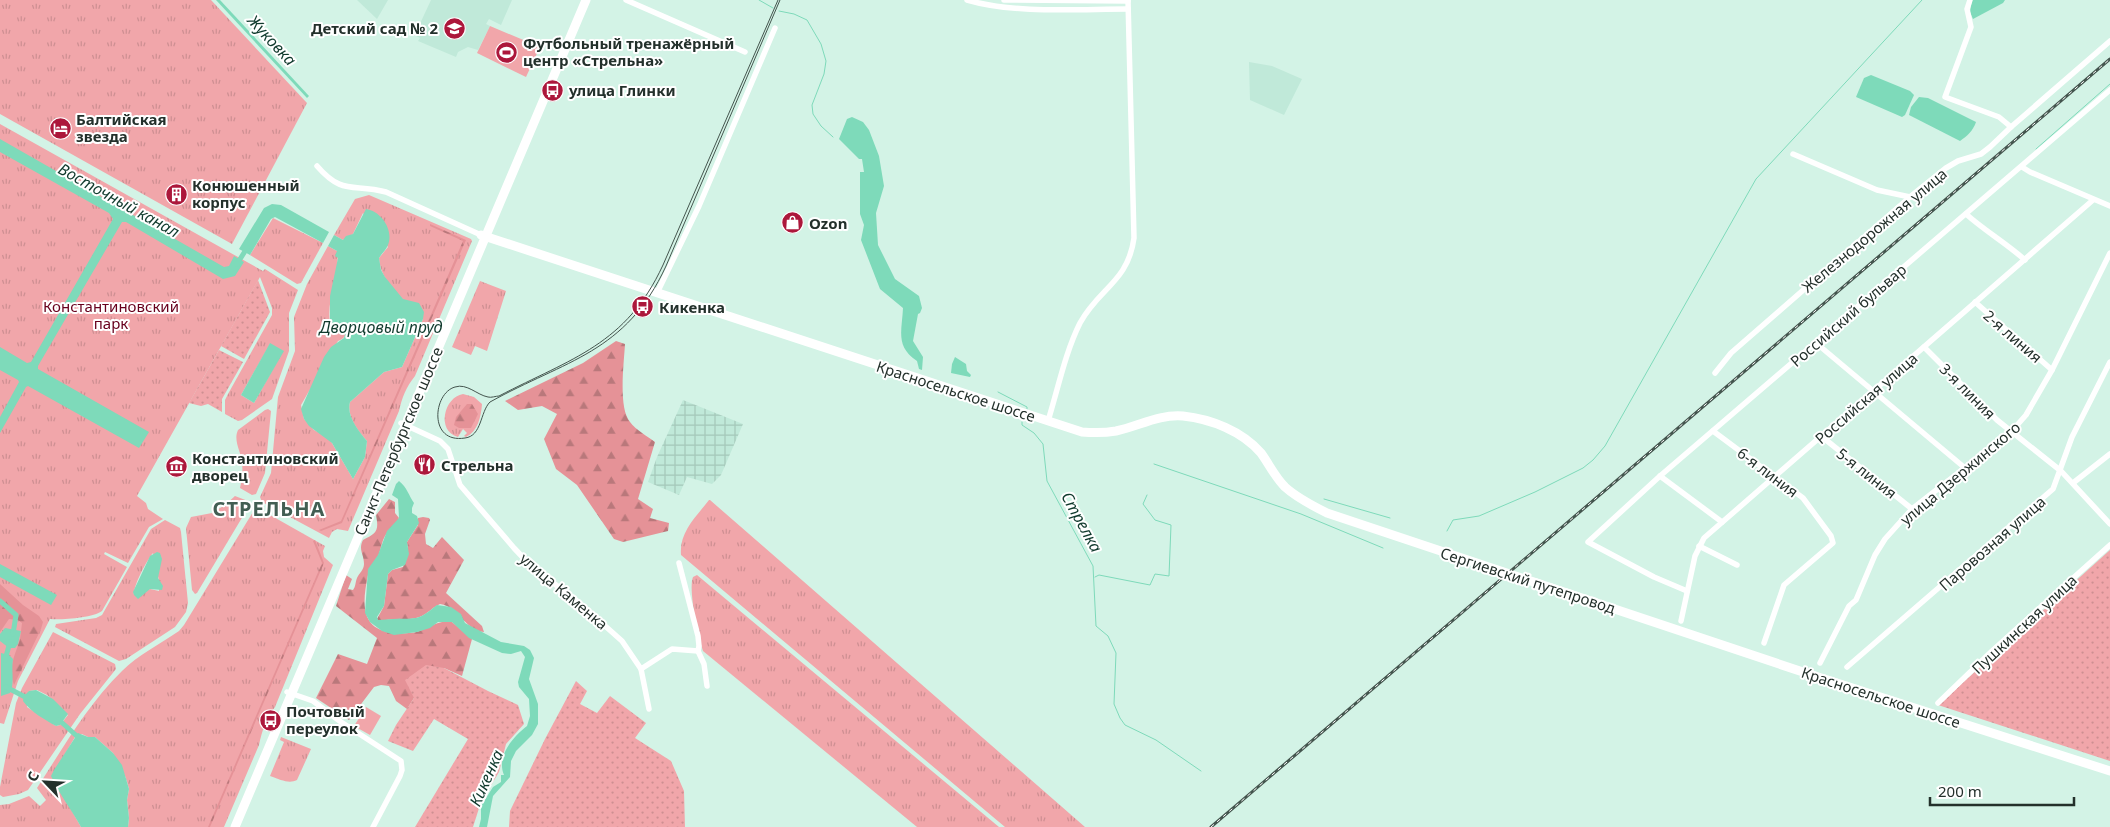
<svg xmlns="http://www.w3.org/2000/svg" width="2110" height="827" viewBox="0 0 2110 827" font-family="'Noto Sans',sans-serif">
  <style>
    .built { fill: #c0e9d9 }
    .industrial { fill: url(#industrial-grid) }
    .grass { fill: url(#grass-tufts); fill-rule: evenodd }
    .forest { fill: url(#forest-firs) }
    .garden { fill: url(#garden-dots) }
    .pitch { fill: #f1a6aa }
    .water { fill: #7edaba }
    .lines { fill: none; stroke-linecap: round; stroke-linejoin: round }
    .stream { stroke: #7edaba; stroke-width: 1 }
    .canal { stroke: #7edaba; stroke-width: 5 }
    .minor { stroke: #fff; stroke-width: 5.5 }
    .secondary { stroke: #fff; stroke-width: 9 }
    .primary { stroke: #fff; stroke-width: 9 }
    .tram { stroke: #44554e; stroke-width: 1 }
    .rail-casing { stroke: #44554e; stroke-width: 3 }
    .rail { stroke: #fff; stroke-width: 1; stroke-dasharray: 4; stroke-linecap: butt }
    .labels { text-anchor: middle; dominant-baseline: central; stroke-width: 4; stroke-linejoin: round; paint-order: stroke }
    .poi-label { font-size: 15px; font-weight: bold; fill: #23302b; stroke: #fff; text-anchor: start }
    .street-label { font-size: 15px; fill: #23302b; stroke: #fff }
    .park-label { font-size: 15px; fill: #67001d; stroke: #fff }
    .water-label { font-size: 16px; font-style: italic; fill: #103a2d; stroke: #fff }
    .district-label { font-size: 20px; font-weight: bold; letter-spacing: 1px; fill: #425e53; stroke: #fff }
  </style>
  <defs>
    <pattern id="industrial-grid" width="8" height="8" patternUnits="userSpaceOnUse" patternTransform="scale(1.25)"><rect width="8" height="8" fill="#c0e9d9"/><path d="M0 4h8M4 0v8" fill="none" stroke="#a5c8ba"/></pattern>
    <pattern id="grass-tufts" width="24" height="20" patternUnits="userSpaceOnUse" patternTransform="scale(1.25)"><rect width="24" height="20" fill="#f1a6aa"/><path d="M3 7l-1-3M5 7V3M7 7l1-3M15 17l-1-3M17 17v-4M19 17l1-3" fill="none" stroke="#ce8f92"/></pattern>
    <pattern id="forest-firs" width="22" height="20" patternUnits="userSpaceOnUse" patternTransform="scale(1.25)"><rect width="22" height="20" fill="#e59297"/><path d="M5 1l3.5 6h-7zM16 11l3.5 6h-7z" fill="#b9787b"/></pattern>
    <pattern id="garden-dots" width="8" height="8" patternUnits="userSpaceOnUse" patternTransform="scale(1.25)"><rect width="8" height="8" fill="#f1a6aa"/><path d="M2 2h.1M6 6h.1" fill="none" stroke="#ce8f92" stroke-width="1.8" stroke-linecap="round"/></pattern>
  </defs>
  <rect width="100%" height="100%" fill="#d3f3e6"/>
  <g class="built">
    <path d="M357 0H388L377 19Z"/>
    <path d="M431 0H512L501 25 489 19 486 24 490 26 478 50 468 47 458 52 456 57 418 41 420 38 416 36 417 30Z"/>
    <path d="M1249 62 1272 66 1302 79 1284 115 1250 100Z"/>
  </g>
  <path class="industrial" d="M683 400 743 424 721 475 712 484 687 477 679 495 648 482 657 457Z"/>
  <g class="grass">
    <path d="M0 0H211L307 103 232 244 0 114Z"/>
    <path d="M0 124 263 271 265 269 298 290 289 313V351L272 399 242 420 238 421 225 414V400L228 394 272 315V308L260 277 137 496 146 503 148 509 163 519 149 527 128 563 105 552 104 554 127 567 102 611C93 618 61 620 50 619L18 681 4 724 0 723ZM270 344 283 351 254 403 241 395Z"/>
    <path d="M369 195 471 239 472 241 415 376C406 387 402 398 399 411L348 531 337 529 332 532 329 538 262 502 260 497 271 473 278 397 295 351 294 317 307 284 328 246 337 251C341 274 326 298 330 323L346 331C346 337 343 339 338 341L301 405 304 419 314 430 329 438 353 479 365 457 367 441C359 432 346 416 350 402L384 372 402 367 423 319C407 302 380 283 379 258L388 247 363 213 353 234 343 240 334 235 355 199Z"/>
    <path d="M273 218 323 243 301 283 297 284 250 255Z"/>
    <path d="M480 281 506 291 487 351 475 346 471 355 452 347Z"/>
    <path d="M463 394 474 397 482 404C481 417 478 431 466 437L464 436 467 433 463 429 458 437C436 431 444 397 463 394Z"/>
    <path d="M268 409 271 411 265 473 256 494 252 495 240 488C242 479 243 471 242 463 241 451 233 441 238 430L265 410Z"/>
    <path d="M235 496 248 501 249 506 197 593 195 594 192 590 186 528 191 517 212 513 225 505Z"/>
    <path d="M709 500H710L1085 827H1005L681 555C679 532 696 517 709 500Z"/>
    <path d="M256 507 325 546 323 551 324 557 333 565 275 707C266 718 262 731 259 745L224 827H128L129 818 127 800 129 789 126 778 113 753 95 737H88L82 734 75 737 52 776 81 827H0V805L9 804 29 796 40 806 46 800 37 788C63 748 88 704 122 671 138 655 160 644 179 631L184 625Z"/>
    <path d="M165 520 180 528 181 532 188 603 186 612 175 627 126 659 119 661 55 627 56 624 96 618 102 615 151 529ZM153 553 159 581V591L150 589 134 595C133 586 147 560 153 553Z"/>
    <path d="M697 575 999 827H917L703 651C698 637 688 589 693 577Z"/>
    <path d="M53 632 115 664 116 669 80 714 28 790 19 794 3 797 0 795V787L16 703 22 688ZM37 690 47 695 68 715 60 725 56 726 27 707 29 691Z"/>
    <path d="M281 737 311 749 297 780C289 784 281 780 270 776L284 742 280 740Z"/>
  </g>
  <g class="forest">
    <path d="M430 224 466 240 342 523 321 531 319 530 341 521 463 241 430 226Z"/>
    <path d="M616 341 625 344C624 363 618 408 630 422 636 430 647 436 655 442L638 499 653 509 650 518 669 523 668 531 623 542 614 539 577 485 556 469 544 439 557 414 542 406 518 410 505 401 583 363Z"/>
    <path d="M467 404H472L478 414 471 428H459L454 425 456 417Z"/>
    <path d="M389 499 395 502V513L399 518C396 525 389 529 385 536 382 541 381 548 379 554 376 561 370 567 368 575 360 612 363 636 409 633 425 633 435 619 452 622L472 639 462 676 444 668 414 698 407 709 396 701 389 686 381 685 374 687 349 720 316 698 338 654 367 664 377 638 336 606 346 575 352 579 348 589 353 590C356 586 355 583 357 578 359 573 364 570 364 564 364 554 358 550 363 540 377 533 379 531 376 515Z"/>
    <path d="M423 517 429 518 430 520 425 534 426 544 433 548 442 537 464 560 446 593 482 626 484 632C464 630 460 607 440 604 431 608 426 616 416 618 404 621 391 618 379 621L377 619 384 606 388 574 392 570 403 567 408 549 407 542 418 525V518Z"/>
    <path d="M315 540 324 563 210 827H208L322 563 313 541Z"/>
    <path d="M0 584 23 605 39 616 43 622 41 629 14 685C8 670 14 656 19 643 21 636 21 629 22 623L18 620 9 619 0 632Z"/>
  </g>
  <g class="garden">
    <path d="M258 280 270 312 244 359 221 346Z"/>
    <path d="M219 350 243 362 222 399V412L208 404 201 406 189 403Z"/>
    <path d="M2110 550V761L1938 705Z"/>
    <path d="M426 665 444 668 488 691 518 705 524 724 506 744 499 772 481 802 473 827H415L468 739 434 719 413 751 388 741 396 725 414 698 405 680Z"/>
    <path d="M576 681 587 691 580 704 597 713 610 696 646 723 635 738 671 761 684 791 685 827H509L510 811 545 739Z"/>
  </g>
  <g class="pitch">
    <path d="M490 26 540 47 526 77 477 53Z"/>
    <path d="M366 707 381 716 370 735 354 726Z"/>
  </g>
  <g class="water">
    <path d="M216 0H220L309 96 307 98Z"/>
    <path d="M1972 0H2005L2003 3 1973 19 1970 12Z"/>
    <path d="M1871 75 1910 91 1914 95 1905 115 1902 117 1856 97 1864 78Z"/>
    <path d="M1919 97 1928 98 1976 122C1973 131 1967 136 1960 141L1909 115 1911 107Z"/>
    <path d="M852 117 863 122 869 130 879 156 884 186 876 213 878 245 895 279 919 296 922 308 920 313 918 314 913 341 923 357 922 370 919 369 917 361C895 346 902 331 903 308L880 289 861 240 864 225 860 214V172H864L862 159H859L839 139 847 119Z"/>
    <path d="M0 139 224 267 229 266 234 256 244 262 235 276 223 279 126 222H122L38 366V369L149 432 139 448 28 386 26 387 0 433V417L19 382 18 380 0 370V347L27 363 31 362 113 219 109 213 0 152Z"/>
    <path d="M272 204 281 205 329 232 323 243 275 217 271 219 250 255 239 249 264 208Z"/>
    <path d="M366 209C381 211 394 230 388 245 386 250 382 253 379 258L381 270 385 277 403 299 419 303 424 312 423 319 402 367 384 372 350 402C346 416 359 431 367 441L365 457 353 479 332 443 309 426 304 419 301 409 324 357 331 347 344 338 346 331 330 323V296L338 258 335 256 337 251 328 246 334 235 343 240 346 236 353 234Z"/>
    <path d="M270 343 284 351 254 403 241 395Z"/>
    <path d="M955 357 966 364 967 371 971 375 970 377 951 373 952 364Z"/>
    <path d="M399 481C407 487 409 496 414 503L412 508V513L417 516 419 523 407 542 409 554 405 565 392 570 388 574 384 606 377 617 378 620C383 620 388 619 393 619 419 618 417 621 437 605L451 607 461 614 465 623 501 642 524 646 530 650 534 658 529 679 538 704V724L532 735 516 751 511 761 510 777 493 796 487 827H479L481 819V806L493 787 501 782V775H504C496 756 513 737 527 726L530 716 529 699 519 687 518 682 525 657 521 651 511 654 502 653 469 638 452 622H438L430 628 417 632 394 635 382 631 370 622 365 613 368 569 378 555 387 531 399 518 398 499 392 495 396 484Z"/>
    <path d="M157 552 160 553 162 559 158 578 163 586 162 590 150 589 138 599 134 595 133 592 150 556Z"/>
    <path d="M0 564 57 595 51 605 0 577Z"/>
    <path d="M5 628 21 631 18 644 15 648H9L0 641V634Z"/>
    <path d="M1 653 9 655 13 659C11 671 15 683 10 693L1 696Z"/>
    <path d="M36 690 53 699 68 714 60 725 56 726C45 720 31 712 23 701L24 696 29 691Z"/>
    <path d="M78 733 88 737H95L113 753 122 765 129 789 127 800 129 818 128 827H81C72 810 59 794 51 776L54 770Z"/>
  </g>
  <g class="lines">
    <g class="stream">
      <path d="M759 0 773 8"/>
      <path d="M779 11 794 14 807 20 821 44 826 61 824 74 812 105 813 114 821 126 833 137"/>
      <path d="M2036 149 2110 84"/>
      <path d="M998 392 1027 407V409"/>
      <path d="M1022 422V425L1034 433 1043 444 1047 481 1093 566 1096 626 1108 636 1116 653 1114 704 1120 718 1125 725 1156 740 1201 771"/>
      <path d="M1154 464 1301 514 1383 548"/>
      <path d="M1324 499 1390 518"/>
      <path d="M1447 531 1453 520 1479 516 1535 492 1583 468 1593 460 1605 446 1756 179 1922 0"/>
      <path d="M1095 577 1099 575 1150 585 1155 574 1169 576 1171 525 1155 520 1143 504 1147 495"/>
    </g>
    <g class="canal">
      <path d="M237 264 247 248"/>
      <path d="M0 601 16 615 13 634"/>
      <path d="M5 660 10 642"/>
      <path d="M6 687 29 699"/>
      <path d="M59 720 79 738"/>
    </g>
    <g class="minor">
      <path d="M626 0 745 52"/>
      <path d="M967 0C1015 14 1078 9 1128 9"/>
      <path d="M1004 0 1128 1"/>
      <path d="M1970 0 1967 9 1971 27 1945 97 1999 117 2011 127"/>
      <path d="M1793 154 1877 190 1910 197"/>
      <path d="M317 166C343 196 353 183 386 192L481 235"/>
      <path d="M2022 167 2030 172 2110 206"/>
      <path d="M1966 214C1985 231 2006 243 2025 260"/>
      <path d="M657 293 699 206 775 28"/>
      <path d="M1975 302 2052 370"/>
      <path d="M1816 343 1965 468"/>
      <path d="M1924 347 1997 420 2061 471 2110 524"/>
      <path d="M1715 373 1731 353 1910 197 1946 168 1958 161 1981 154 1990 147 2011 127 2110 41"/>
      <path d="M1048 421C1058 389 1065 353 1080 323 1099 288 1128 282 1134 238L1128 0"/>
      <path d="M401 423 440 441 448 449 460 485 514 548 532 567 576 600 622 641 641 669 649 709"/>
      <path d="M1713 431 1803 498 1831 536 1833 543 1784 585 1764 643"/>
      <path d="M1821 436 1912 509"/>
      <path d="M1660 476 1722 522"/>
      <path d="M2073 483 2110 454"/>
      <path d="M1699 546 1737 565"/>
      <path d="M679 563 698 636 699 646 698 651 704 664 707 686"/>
      <path d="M1687 591 1654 577 1588 542 1660 476 2110 90"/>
      <path d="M1681 621 1695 556 1704 538 2093 200"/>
      <path d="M1820 663 1849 606 1856 600 1875 555 1885 539 1912 509 2011 432 2026 415 2052 370 2110 253"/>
      <path d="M1847 667 2053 489 2072 437 2110 362"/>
      <path d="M641 669 672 649 698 651"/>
      <path d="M287 692 313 701 341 722 401 761 402 770 400 776 373 827"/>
      <path d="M1938 703 1992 651 2110 545"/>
    </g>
    <path class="secondary" d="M481 235 1082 432C1094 433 1105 433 1116 431 1139 426 1159 414 1183 416 1211 419 1242 431 1261 453 1269 464 1275 477 1285 487 1297 498 1313 506 1327 513L1815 676 2110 771"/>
    <path class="primary" d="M235 827 586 0"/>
    <path class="tram" d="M778 0 663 265C626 345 572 358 499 396 496 396 491 398 488 397 477 395 467 383 455 387 433 393 428 444 465 438 482 436 480 412 490 402 566 360 626 353 666 266L780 0"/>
    <defs>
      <path id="rail" d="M1211 827 2110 59"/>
    </defs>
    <use href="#rail" class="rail-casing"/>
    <use href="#rail" class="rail"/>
  </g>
  <defs>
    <symbol id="school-disc" viewBox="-11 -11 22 22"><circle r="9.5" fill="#ac173b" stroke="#fff"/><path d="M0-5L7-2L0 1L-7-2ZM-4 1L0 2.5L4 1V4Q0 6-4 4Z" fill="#fff"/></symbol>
    <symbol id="stadium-disc" viewBox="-11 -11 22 22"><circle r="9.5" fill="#ac173b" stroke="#fff"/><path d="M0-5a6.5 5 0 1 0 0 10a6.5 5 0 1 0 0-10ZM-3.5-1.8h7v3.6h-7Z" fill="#fff"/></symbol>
    <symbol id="bus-disc" viewBox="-11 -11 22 22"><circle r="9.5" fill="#ac173b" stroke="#fff"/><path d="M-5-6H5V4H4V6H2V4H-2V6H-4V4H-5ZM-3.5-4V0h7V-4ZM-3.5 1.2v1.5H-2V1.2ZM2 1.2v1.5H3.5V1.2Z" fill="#fff"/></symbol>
    <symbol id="hotel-disc" viewBox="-11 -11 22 22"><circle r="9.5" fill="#ac173b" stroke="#fff"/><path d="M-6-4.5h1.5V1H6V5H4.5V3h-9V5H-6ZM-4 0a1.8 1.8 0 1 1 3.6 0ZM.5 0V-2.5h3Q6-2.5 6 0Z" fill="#fff"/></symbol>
    <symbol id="building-disc" viewBox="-11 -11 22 22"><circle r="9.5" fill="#ac173b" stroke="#fff"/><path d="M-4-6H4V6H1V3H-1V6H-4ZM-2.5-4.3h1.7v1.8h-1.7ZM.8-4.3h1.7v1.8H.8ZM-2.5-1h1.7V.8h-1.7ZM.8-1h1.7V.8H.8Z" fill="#fff"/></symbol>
    <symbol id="shop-disc" viewBox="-11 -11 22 22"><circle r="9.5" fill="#ac173b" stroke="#fff"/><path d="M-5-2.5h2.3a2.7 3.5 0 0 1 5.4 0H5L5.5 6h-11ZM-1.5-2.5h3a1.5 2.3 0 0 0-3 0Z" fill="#fff"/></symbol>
    <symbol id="restaurant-disc" viewBox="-11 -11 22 22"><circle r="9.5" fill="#ac173b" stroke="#fff"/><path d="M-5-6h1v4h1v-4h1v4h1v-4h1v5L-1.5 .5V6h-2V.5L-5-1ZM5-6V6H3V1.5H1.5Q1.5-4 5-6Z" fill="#fff"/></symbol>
    <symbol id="museum-disc" viewBox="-11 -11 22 22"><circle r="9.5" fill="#ac173b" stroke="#fff"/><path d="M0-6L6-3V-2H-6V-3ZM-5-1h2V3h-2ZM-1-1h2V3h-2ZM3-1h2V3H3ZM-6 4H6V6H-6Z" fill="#fff"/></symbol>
  </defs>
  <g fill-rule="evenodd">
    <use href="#school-disc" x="442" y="16" width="25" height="25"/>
    <use href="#stadium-disc" x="494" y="40" width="25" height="25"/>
    <use href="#bus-disc" x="540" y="78" width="25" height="25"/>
    <use href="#hotel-disc" x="48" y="116" width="25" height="25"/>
    <use href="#building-disc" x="164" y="182" width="25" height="25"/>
    <use href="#shop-disc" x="780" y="210" width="25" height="25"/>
    <use href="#bus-disc" x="630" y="294" width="25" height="25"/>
    <use href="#restaurant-disc" x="412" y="452" width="25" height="25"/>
    <use href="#museum-disc" x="164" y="454" width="25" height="25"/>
    <use href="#bus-disc" x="258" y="708" width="25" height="25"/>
  </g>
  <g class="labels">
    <g class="poi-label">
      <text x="438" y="28" text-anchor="end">Детский сад № 2</text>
      <text x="523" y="43">Футбольный тренажёрный<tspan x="523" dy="17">центр «Стрельна»</tspan></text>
      <text x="569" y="90">улица Глинки</text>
      <text x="76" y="119">Балтийская<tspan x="76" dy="17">звезда</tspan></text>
      <text x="192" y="185">Конюшенный<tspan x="192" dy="17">корпус</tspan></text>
      <text x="809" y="223">Ozon</text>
      <text x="659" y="307">Кикенка</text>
      <text x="192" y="458">Константиновский<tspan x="192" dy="17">дворец</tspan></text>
      <text x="441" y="465">Стрельна</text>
      <text x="286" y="711">Почтовый<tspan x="286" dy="17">переулок</tspan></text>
    </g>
    <g class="street-label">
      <text transform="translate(1874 230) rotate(-40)">Железнодорожная улица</text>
      <text transform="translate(1848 315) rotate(-41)">Российский бульвар</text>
      <text transform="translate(2013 336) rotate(41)">2-я линия</text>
      <text transform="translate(956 391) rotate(18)">Красносельское шоссе</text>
      <text transform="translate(1968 391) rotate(45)">3-я линия</text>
      <text transform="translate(1866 398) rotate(-41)">Российская улица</text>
      <text transform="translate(398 441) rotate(-67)">Санкт-Петербургское шоссе</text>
      <text transform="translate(1768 472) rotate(37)">6-я линия</text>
      <text transform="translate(1867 473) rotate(38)">5-я линия</text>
      <text transform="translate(1960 473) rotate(-40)">улица Дзержинского</text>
      <text transform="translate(1992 543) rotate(-41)">Паровозная улица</text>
      <text transform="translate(1528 580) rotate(18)">Сергиевский путепровод</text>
      <text transform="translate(564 591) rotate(40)">улица Каменка</text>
      <text transform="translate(2024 624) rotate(-43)">Пушкинская улица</text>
      <text transform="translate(1881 697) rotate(18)">Красносельское шоссе</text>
    </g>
    <g class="park-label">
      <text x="111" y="306">Константиновский<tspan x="111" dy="17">парк</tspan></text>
    </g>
    <g class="water-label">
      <text transform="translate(272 40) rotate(47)">Жуковка</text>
      <text transform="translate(119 200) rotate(29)">Восточный канал</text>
      <text x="381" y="327">Дворцовый пруд</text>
      <text transform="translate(1082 522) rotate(61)">Стрелка</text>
      <text transform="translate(486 778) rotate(-66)">Кикенка</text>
    </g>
    <g class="district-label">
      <text x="269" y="508">СТРЕЛЬНА</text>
    </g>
  </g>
  <g transform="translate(45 782) rotate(295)" stroke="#ffffff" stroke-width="4" paint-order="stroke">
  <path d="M0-4L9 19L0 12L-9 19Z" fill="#23302b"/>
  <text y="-8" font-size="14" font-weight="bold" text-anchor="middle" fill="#23302b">С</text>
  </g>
  <path d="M1930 797v8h144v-8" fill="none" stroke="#23302b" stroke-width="2.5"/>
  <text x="1938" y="797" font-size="15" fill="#23302b" stroke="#ffffff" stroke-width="4" paint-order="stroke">200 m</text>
</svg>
